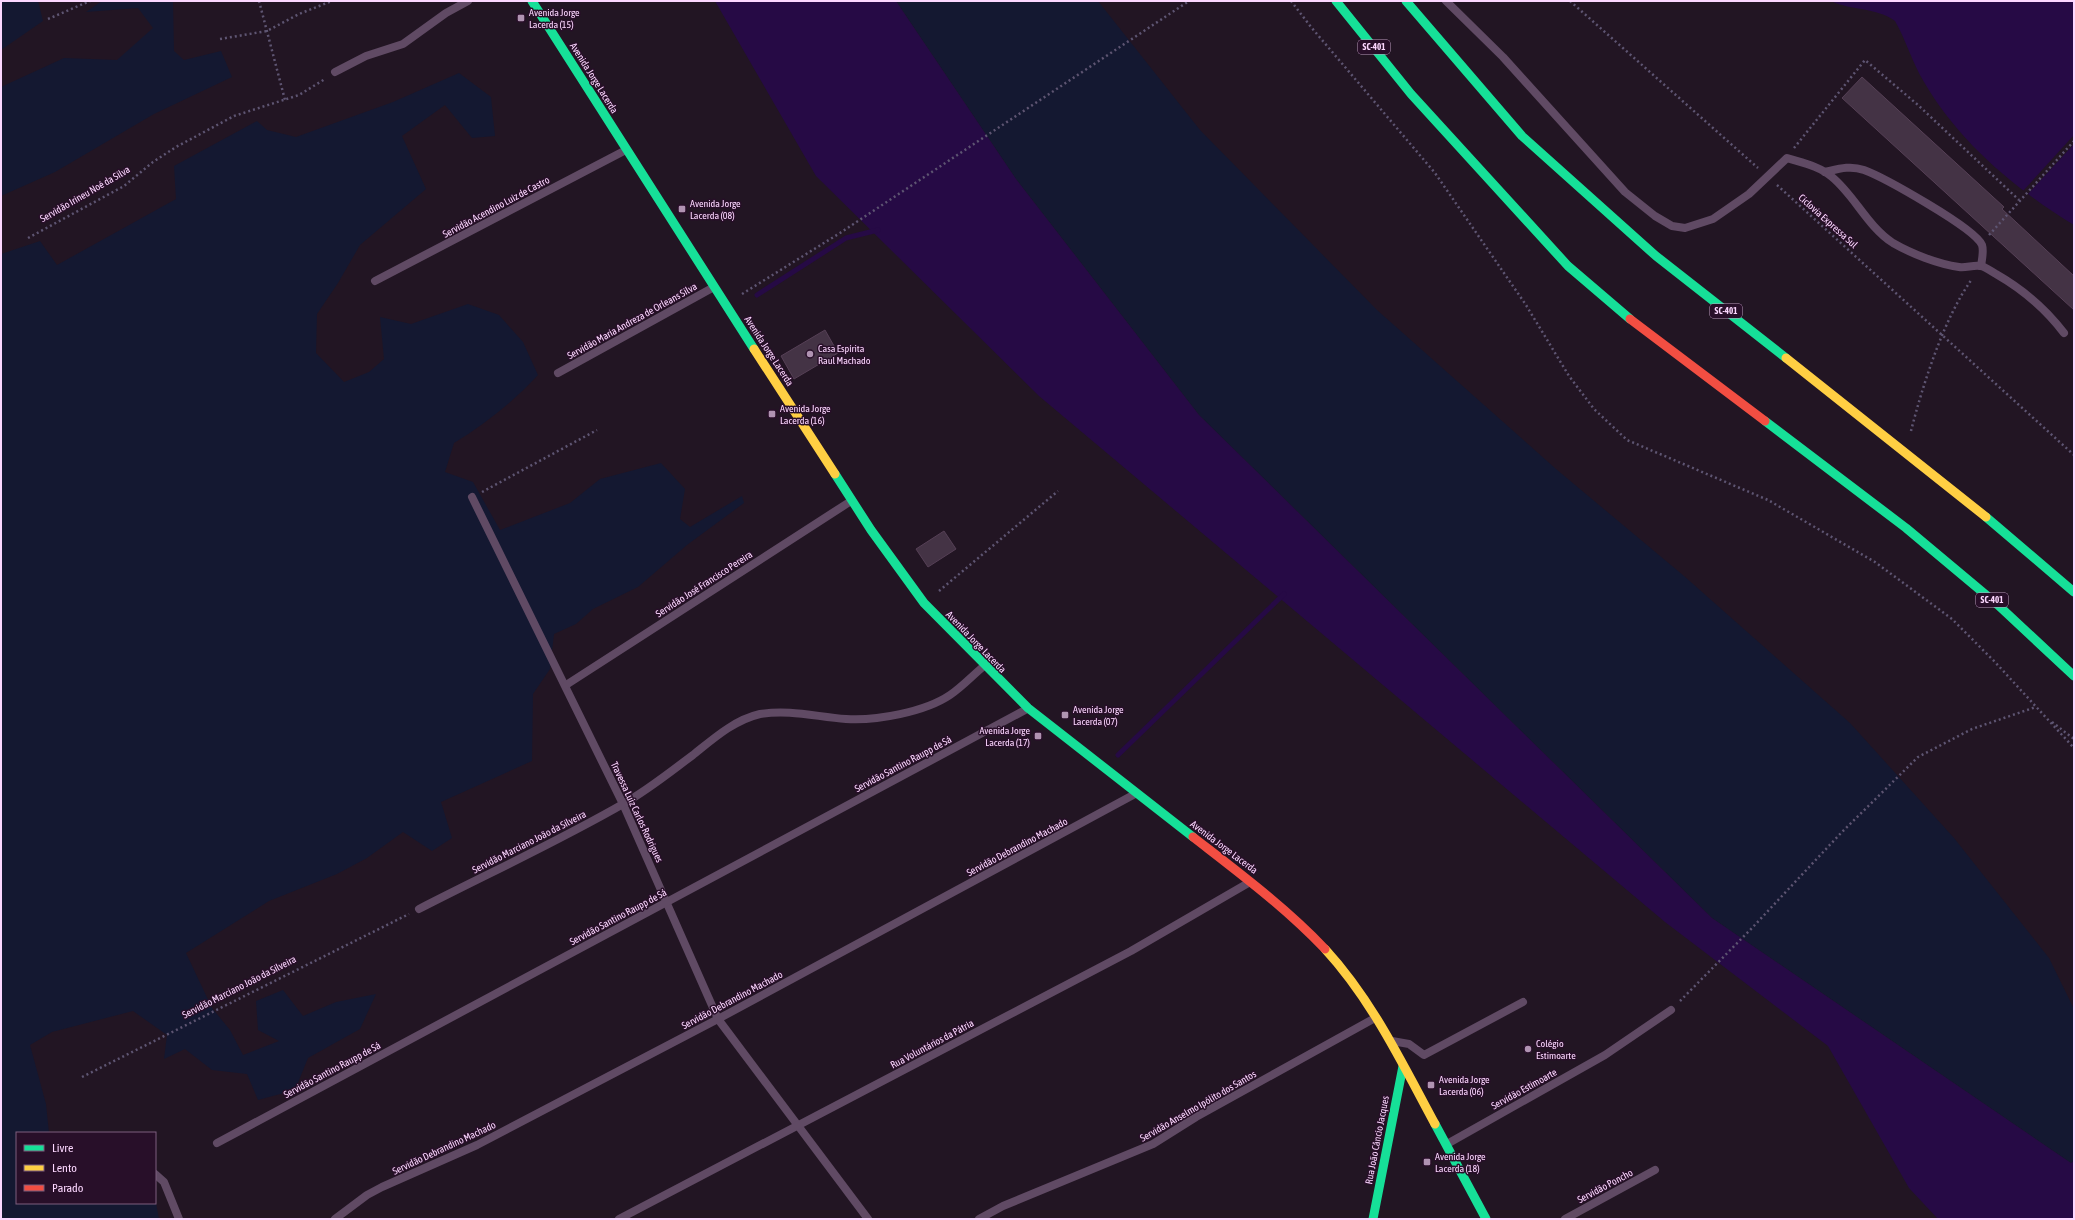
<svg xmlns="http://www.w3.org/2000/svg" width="2075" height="1220" viewBox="0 0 2075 1220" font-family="'Asap Condensed',sans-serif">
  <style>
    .green { fill: #141831 }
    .water { fill: #260a45 }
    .pier { fill: #221523 }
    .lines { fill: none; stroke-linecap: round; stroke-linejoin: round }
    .stream { stroke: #260a45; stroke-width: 5 }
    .building { fill: #443345; stroke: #564056 }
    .path { stroke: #5e5572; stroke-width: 2.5; stroke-dasharray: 2 3; stroke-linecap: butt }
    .lane { stroke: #604a64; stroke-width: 8 }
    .fast { stroke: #16e098; stroke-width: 9 }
    .slow { stroke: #ffcf43; stroke-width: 9 }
    .jam { stroke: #f24e42; stroke-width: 9 }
    .poi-dot { fill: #b093b2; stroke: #280f29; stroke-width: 1.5 }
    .labels { text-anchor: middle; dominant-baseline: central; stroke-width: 3; stroke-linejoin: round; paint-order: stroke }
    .shield { fill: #280f29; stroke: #bc9bbf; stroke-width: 1 }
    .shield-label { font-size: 9px; font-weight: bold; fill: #fcd7ff }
    .poi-label { font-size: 10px; fill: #fcd7ff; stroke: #280f29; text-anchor: start }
    .street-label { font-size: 10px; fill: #fcd7ff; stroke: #280f29 }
  </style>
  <rect width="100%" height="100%" fill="#221523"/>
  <g class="green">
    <path d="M1 1H38L43 21 1 50Z"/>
    <path d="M102 1H173L174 51 184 60 221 51 232 77 154 114 55 172 1 196V87L64 58 117 60 153 28 138 8 86 12Z"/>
    <path d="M896 1H1098L1200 130 1377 310 1556 469 1684 576 1850 723 1954 838 2049 958 2074 1009V1161L2071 1163 1712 918 1199 415 1016 179Z"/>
    <path d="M459 73 491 97 495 136 472 138 445 105 402 136 426 189 360 245 338 283 317 314 316 353 344 382 369 372 384 359 380 317 411 324 468 304 499 315 523 342 538 375C513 402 485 424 454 443L445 472 473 482 500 530 570 503 600 479 661 463 685 489 680 519 690 527 742 496 744 503 687 545 638 587 593 609 576 624 554 634 550 669 533 694 532 761 441 802 452 838 432 851 403 832 367 858 337 874 269 901 186 953 212 1008 230 1030 243 1055 279 1041 258 1030 256 1001 283 990 303 1016 336 1002 376 994 360 1029 308 1058 295 1090 258 1100 247 1074 212 1070 185 1049 164 1059 167 1035 133 1011 52 1032 30 1045 46 1104 49 1133H17V1203H155V1198L159 1219H1V254L40 241 57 265 176 199 174 166 257 121 267 130 296 137 393 102Z"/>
  </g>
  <g class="water">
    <path d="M715 1H896L1016 179 1199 415 1712 918 2071 1163 2074 1161V1219H1938L1909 1188 1828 1046 1665 922 1039 396 816 176Z"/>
    <path d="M1831 1H2074V225C2015 189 1959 142 1924 82 1912 62 1906 40 1895 21 1876 7 1852 11 1831 1Z"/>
  </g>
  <path class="pier" d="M2074 135V144L2027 195 2023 191Z"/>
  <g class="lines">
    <g class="stream">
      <path d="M757 295 846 238 878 230"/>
      <path d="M1118 755 1284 594"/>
    </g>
  </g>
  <g class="building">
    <path d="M1862 77 2004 207 2002 209 2074 276V310L1842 98Z"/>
    <path d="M825 330 838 353 794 379 781 356Z"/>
    <path d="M944 531 956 549 928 567 916 549Z"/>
  </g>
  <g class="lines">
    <g class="path">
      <path d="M259 1 285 100"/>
      <path d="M1291 1 1311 27 1435 173 1526 305 1569 376 1594 409 1627 440 1768 500 1875 562 1952 619 1995 662 2074 748"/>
      <path d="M1570 1 1758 168"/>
      <path d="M48 19 90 1"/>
      <path d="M220 39 267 31 299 14 332 1"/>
      <path d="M1794 148 1865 60 1918 105 2019 200"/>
      <path d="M1777 185 2074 455"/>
      <path d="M1989 235 2074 141"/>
      <path d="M28 238 124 186 153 162 176 147 234 116 299 95 325 79"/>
      <path d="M742 294 840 233 1189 1"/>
      <path d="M1911 431C1923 384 1944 318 1972 279"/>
      <path d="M482 492 597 430"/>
      <path d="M939 591 1058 491"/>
      <path d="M2052 722 2074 739"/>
      <path d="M1680 1001 1752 928 1841 833 1918 757 1972 729 2036 707"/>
      <path d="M82 1077 409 914"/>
    </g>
    <g class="lane">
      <path d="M1446 1 1503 57 1625 192 1655 216 1672 226 1685 228 1713 219 1749 194 1787 158C1803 163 1819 166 1832 177 1855 196 1867 226 1893 243 1912 254 1938 264 1959 267 1966 268 1973 265 1980 266 1985 266 1992 272 1996 274 2024 290 2045 308 2064 333"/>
      <path d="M335 72 366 56 403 44 446 13 468 1"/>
      <path d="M1825 172C1838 169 1850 165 1864 170 1883 177 1975 228 1982 245 1984 251 1982 259 1981 266"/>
      <path d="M375 281 624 151"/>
      <path d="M558 373 714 287"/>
      <path d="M472 497 623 804 718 1019 868 1219"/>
      <path d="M566 685 851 501"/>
      <path d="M419 909C487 874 557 842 623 804 648 790 670 772 693 755 713 739 734 720 760 714 790 709 817 717 846 719 876 721 925 712 950 695 962 687 973 675 984 666"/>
      <path d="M1392 1041 1409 1044 1424 1055 1523 1002"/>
      <path d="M217 1143 1027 709"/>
      <path d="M1447 1144 1605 1055 1671 1010"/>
      <path d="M155 1174 164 1182 179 1219"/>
      <path d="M335 1219 367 1195 382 1187 477 1145 718 1019 1135 794"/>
      <path d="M619 1219 1131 951 1250 882"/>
      <path d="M979 1219 1003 1206 1153 1144 1196 1117 1375 1018"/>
      <path d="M1565 1219 1655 1170"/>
    </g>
    <g class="fast">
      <path d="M532 1 754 349"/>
      <path d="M1336 1 1411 94 1568 266 1630 319"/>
      <path d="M1406 1 1522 136 1656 256 1786 358"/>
      <path d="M1765 421 1906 528 1998 605 2074 676"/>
      <path d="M835 474 871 530 924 603 1028 708 1193 837"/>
      <path d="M1986 517 2074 592"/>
      <path d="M1435 1124 1486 1219"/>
      <path d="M1373 1219 1403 1066"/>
    </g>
    <g class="slow">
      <path d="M754 349 835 474"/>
      <path d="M1786 358 1986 517"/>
      <path d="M1325 949C1372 1000 1402 1063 1435 1124"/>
    </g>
    <g class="jam">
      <path d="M1630 319 1765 421"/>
      <path d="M1193 837C1238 872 1285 907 1325 949"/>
    </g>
  </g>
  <g class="poi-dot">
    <rect x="517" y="14" width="8" height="8" rx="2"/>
    <rect x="678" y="205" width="8" height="8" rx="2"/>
    <circle cx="810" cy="354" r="4"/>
    <rect x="768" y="410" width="8" height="8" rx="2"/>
    <rect x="1061" y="711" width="8" height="8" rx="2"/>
    <rect x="1034" y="732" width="8" height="8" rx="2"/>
    <circle cx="1528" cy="1049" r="4"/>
    <rect x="1427" y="1081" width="8" height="8" rx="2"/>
    <rect x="1423" y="1158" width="8" height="8" rx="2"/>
  </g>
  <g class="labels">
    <g class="shield">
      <rect x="1358" y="40" width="32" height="14" rx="3"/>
      <rect x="1710" y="304" width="32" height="14" rx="3"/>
      <rect x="1976" y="593" width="32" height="14" rx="3"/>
    </g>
    <g class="shield-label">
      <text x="1374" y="47">SC-401</text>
      <text x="1726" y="311">SC-401</text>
      <text x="1992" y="600">SC-401</text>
    </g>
    <g class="poi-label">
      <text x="529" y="12">Avenida Jorge<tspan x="529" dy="12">Lacerda (15)</tspan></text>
      <text x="690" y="203">Avenida Jorge<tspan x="690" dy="12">Lacerda (08)</tspan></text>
      <text x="818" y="348">Casa Espírita<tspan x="818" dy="12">Raul Machado</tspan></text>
      <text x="780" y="408">Avenida Jorge<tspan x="780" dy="12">Lacerda (16)</tspan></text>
      <text x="1073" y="709">Avenida Jorge<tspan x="1073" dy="12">Lacerda (07)</tspan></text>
      <text x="1030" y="730" text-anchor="end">Avenida Jorge<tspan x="1030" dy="12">Lacerda (17)</tspan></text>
      <text x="1536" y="1043">Colégio<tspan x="1536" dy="12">Estimoarte</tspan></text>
      <text x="1439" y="1079">Avenida Jorge<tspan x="1439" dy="12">Lacerda (06)</tspan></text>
      <text x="1435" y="1156">Avenida Jorge<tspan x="1435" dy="12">Lacerda (18)</tspan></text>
    </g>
    <g class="street-label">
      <text transform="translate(594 78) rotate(58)">Avenida Jorge Lacerda</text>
      <text transform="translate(85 194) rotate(-30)">Servidão Irineu Noé da Silva</text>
      <text transform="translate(496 207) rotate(-28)">Servidão Acendino Luiz de Castro</text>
      <text transform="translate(1828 221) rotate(42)">Ciclovia Expressa Sul</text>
      <text transform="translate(632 321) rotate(-29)">Servidão Maria Andreza de Orleans Silva</text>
      <text transform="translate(769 351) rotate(57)">Avenida Jorge Lacerda</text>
      <text transform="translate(704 584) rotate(-33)">Servidão José Francisco Pereira</text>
      <text transform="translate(976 642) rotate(46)">Avenida Jorge Lacerda</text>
      <text transform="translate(903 764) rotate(-28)">Servidão Santino Raupp de Sá</text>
      <text transform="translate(637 812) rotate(65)">Travessa Luiz Carlos Rodrigues</text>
      <text transform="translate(529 842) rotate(-27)">Servidão Marciano João da Silveira</text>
      <text transform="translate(1017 847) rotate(-28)">Servidão Debrandino Machado</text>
      <text transform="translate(1224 847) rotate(37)">Avenida Jorge Lacerda</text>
      <text transform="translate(618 917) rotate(-28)">Servidão Santino Raupp de Sá</text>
      <text transform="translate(239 987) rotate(-27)">Servidão Marciano João da Silveira</text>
      <text transform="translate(732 1000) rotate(-28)">Servidão Debrandino Machado</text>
      <text transform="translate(932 1044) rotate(-28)">Rua Voluntários da Pátria</text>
      <text transform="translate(332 1070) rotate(-28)">Servidão Santino Raupp de Sá</text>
      <text transform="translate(1524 1089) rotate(-29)">Servidão Estimoarte</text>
      <text transform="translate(1198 1106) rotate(-30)">Servidão Anselmo Ipólito dos Santos</text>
      <text transform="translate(1377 1140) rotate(-79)">Rua João Câncio Jacques</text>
      <text transform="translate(444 1148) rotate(-25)">Servidão Debrandino Machado</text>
      <text transform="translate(1605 1186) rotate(-28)">Servidão Poncho</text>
    </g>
  </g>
  <rect width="2075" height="1220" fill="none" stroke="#fcd7ff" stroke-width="4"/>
  <rect x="16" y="1132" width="140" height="72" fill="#280f29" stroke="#7d5f7f"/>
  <rect x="24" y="1145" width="20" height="6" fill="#16e098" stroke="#7d5f7f"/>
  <text x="52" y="1152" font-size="12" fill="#fcd7ff">Livre</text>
  <rect x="24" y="1165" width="20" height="6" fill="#ffcf43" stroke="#7d5f7f"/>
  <text x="52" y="1172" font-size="12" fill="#fcd7ff">Lento</text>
  <rect x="24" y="1185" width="20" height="6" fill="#f24e42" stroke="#7d5f7f"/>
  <text x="52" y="1192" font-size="12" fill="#fcd7ff">Parado</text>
</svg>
